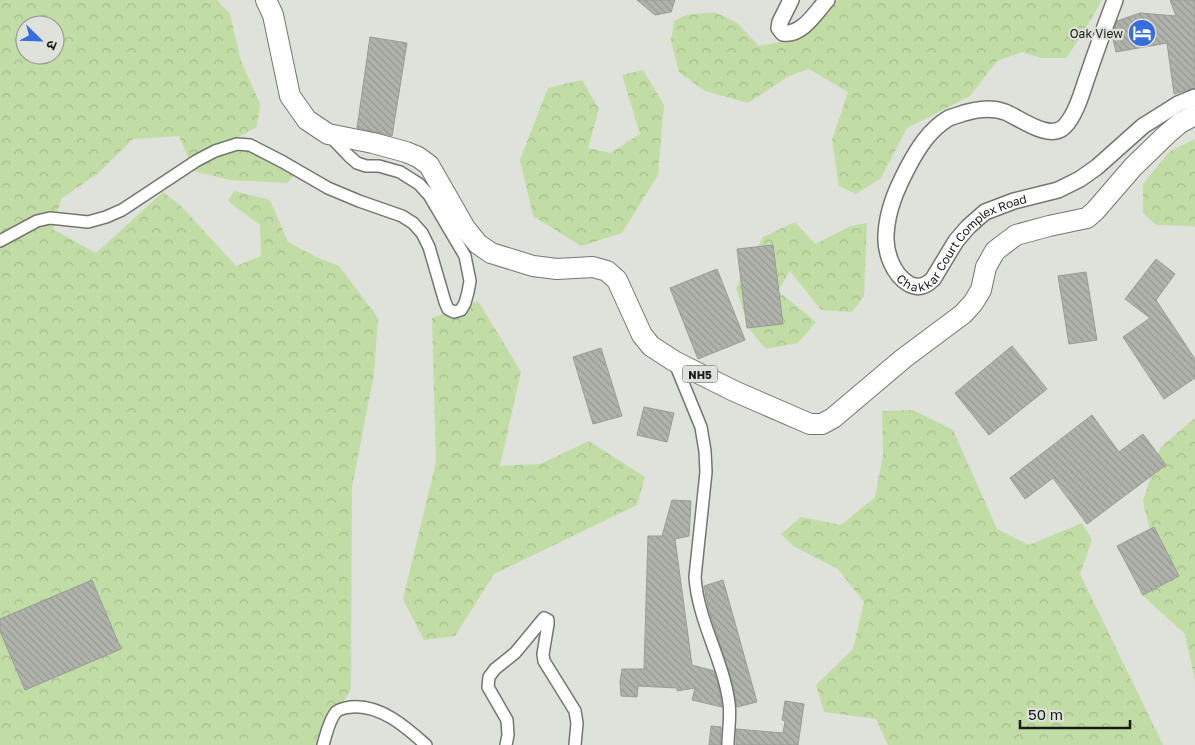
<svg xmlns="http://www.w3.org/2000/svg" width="1195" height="745" viewBox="0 0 1195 745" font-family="'Golos Text','Noto Sans Devanagari',sans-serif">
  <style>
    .forest { fill: url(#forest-crowns); fill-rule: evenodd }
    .building { fill: url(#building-back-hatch); stroke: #989c95 }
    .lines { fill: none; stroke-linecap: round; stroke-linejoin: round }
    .minor-casing { stroke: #737770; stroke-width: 14 }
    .tertiary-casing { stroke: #737770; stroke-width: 18 }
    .trunk-casing { stroke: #737770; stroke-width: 22 }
    .minor { stroke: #fff; stroke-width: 11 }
    .tertiary { stroke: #fff; stroke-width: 15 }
    .trunk { stroke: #fff; stroke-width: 20 }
    .labels { text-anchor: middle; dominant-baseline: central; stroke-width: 4.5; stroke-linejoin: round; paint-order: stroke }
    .shield { fill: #dee2da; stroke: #565753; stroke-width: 1 }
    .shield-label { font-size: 11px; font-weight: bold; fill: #1b1c19 }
    .poi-label { font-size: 12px; fill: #1b1c19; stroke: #dee2da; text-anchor: end }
    .street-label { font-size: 12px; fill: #1b1c19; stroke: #dee2da }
  </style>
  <defs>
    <pattern id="forest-crowns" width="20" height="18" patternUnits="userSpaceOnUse" patternTransform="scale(1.25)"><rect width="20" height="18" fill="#c1dda5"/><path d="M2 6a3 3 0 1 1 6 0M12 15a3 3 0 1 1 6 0" fill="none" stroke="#a5bd8d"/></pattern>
    <pattern id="building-back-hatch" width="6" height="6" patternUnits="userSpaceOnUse" patternTransform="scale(1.25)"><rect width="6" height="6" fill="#afb3ab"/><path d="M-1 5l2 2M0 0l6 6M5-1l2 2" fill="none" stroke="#969993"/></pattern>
  </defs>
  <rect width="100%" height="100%" fill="#dee2da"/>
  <g class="forest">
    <path d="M0 0H217L230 14 241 61 260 104 257 127 224 144 263 152 295 175 287 183 230 180 194 171 179 136 133 139 97 174 61 199 53 229 96 253 163 192 180 205 236 266 261 256 260 225 228 201 234 191 270 200 288 242 316 257 339 266 378 318 374 374 352 487 351 689 318 745H0ZM25 25H55V55H25Z"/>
    <path d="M838 0H1102L1080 38 1066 58H1041L1022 52 997 61 970 96 907 128 881 178 856 194 839 186 832 140 848 92 809 69 789 76 748 103 705 91 679 72 671 40 674 21 686 15 714 12 736 22 759 46 785 41 821 11Z"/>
    <path d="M643 70 664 105 658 175 622 233 581 246 533 216 520 160 548 88 582 80 599 109 588 148 610 153 640 134 622 75Z"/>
    <path d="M1195 139V228L1193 226 1156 225 1143 213V184L1170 151Z"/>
    <path d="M795 222 815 244 851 226 867 223 864 296 852 312 821 310 790 271 778 291 816 322 798 343 766 349 749 329 736 288 744 271 763 237Z"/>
    <path d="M478 301 521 372 500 466 540 464 589 441 645 477 637 505 494 574 455 636 424 640 403 599 436 462 432 318Z"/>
    <path d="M913 410 953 430 997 529 1029 545 1082 523 1092 540 1080 574 1163 745H888L876 719 824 712 816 685 853 649 864 602 838 569 793 546 781 534 801 517 841 525 875 497 883 455 882 411Z"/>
    <path d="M1195 418V681L1185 634 1140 593 1155 553 1143 501 1160 448Z"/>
  </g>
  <g class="building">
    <path d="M637 0H675L671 12 655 15Z"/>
    <path d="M1170 0H1195V88L1174 94 1167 43 1116 52 1112 35 1117 21 1140 13 1176 16Z"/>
    <path d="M370 37 407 43 392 136 357 128Z"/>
    <path d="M773 245 783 324 747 328 737 249Z"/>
    <path d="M1156 259 1175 274 1156 300 1195 359V378L1164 399 1123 337 1150 318 1125 299Z"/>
    <path d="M717 269 745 340 698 359 670 288Z"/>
    <path d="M1086 272 1097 340 1069 344 1058 276Z"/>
    <path d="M1012 346 1047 389 989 435 955 393Z"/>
    <path d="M601 348 622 416 593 424 573 357Z"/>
    <path d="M644 407 674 413 667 442 637 435Z"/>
    <path d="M1092 415 1119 452 1143 434 1166 465 1087 524 1053 478 1025 499 1010 478Z"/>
    <path d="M672 500 691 501 689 536 675 539 692 665 714 671 719 688 722 707 692 700 695 688 677 691V688L638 686 637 697 621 696 620 682 622 669H644L648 536H662Z"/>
    <path d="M1154 527 1179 576 1143 595 1117 546Z"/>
    <path d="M92 580 121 649 25 690 0 631V619Z"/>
    <path d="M723 580 757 702 737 707 733 685 708 607 704 586Z"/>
    <path d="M785 701 804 704 798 745H736V729L783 733 785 721 782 720Z"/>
    <path d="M711 726 721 727V745H709Z"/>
  </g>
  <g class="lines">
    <defs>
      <g id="minor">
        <path d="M0 241 37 221 50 218 88 222 106 217 122 210 196 161 215 151 237 144 250 145 283 162 328 188 359 201 402 216 413 223 422 233 429 247 445 302 448 309 454 312 461 310 465 303 468 292 470 281 465 256 429 195 419 184 400 172 379 166H366L357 163 349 156 329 135"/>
        <path d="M674 361 701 427 705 451 706 472 695 577C698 621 723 659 729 703 731 716 728 732 728 745"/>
        <path d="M323 745C326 735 329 720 336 712 341 708 345 708 351 707 380 704 406 727 426 745"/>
        <path d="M506 745 508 735 507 720 488 687 489 677 495 669 515 653 544 618 548 620V624L543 654 544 661 575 711 577 723 575 745"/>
      </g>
      <g id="tertiary">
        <path d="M791 0 780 22 779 28 783 33C802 36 816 12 827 0"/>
        <path id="s1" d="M1115 0C1106 24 1097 48 1089 72 1083 88 1077 114 1064 127 1049 141 1020 118 1005 112 991 107 978 109 964 113 959 115 954 116 949 118 930 129 918 148 908 167 897 188 887 210 886 235 885 252 893 275 909 284 918 289 926 286 933 279L956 241 968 227 985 212 1014 201 1058 190 1080 179 1097 167 1143 126 1178 104 1195 97"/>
      </g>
      <path id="trunk" d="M266 0 273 15 290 96 307 120 328 134 373 143 406 152 418 157 429 165 465 228 478 244 491 253 533 266 557 269 593 267 607 271 617 280 642 335 651 346 674 361 734 391 810 424H822L833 418 904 358 963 314 973 303 981 290 986 267 995 251 1016 235 1049 226 1087 218 1095 211 1133 167 1166 135 1180 123 1195 115"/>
    </defs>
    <use href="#minor" class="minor-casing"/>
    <use href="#tertiary" class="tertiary-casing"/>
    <use href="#trunk" class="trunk-casing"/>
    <use href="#minor" class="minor"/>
    <use href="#tertiary" class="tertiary"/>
    <use href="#trunk" class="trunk"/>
  </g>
  <defs>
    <symbol id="hotel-disc" viewBox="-11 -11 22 22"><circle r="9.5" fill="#376edd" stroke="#dee2da"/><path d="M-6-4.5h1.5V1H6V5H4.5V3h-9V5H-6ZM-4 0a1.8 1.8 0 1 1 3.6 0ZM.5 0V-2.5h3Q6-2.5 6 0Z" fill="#fff"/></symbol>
  </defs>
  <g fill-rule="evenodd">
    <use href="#hotel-disc" x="1126" y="17" width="32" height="32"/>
  </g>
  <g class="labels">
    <rect class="shield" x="682.5" y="365.5" width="35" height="17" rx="4"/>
    <g class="shield-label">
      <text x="700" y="374">NH5</text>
    </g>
    <g class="poi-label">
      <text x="1123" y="33">Oak View</text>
    </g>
    <g class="street-label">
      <text stroke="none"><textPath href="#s1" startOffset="524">Chakkar Court Complex Road</textPath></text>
    </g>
  </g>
  <g transform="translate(40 40) rotate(113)"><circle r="24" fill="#dee2da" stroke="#90938d"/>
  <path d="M0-4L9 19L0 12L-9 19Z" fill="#376edd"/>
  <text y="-8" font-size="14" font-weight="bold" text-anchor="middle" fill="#1b1c19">उ</text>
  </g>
  <path d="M1020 720v8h110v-8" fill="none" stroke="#1b1c19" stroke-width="2.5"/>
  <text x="1028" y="720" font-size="15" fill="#1b1c19" stroke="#dee2da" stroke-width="4" paint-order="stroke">50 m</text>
</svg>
